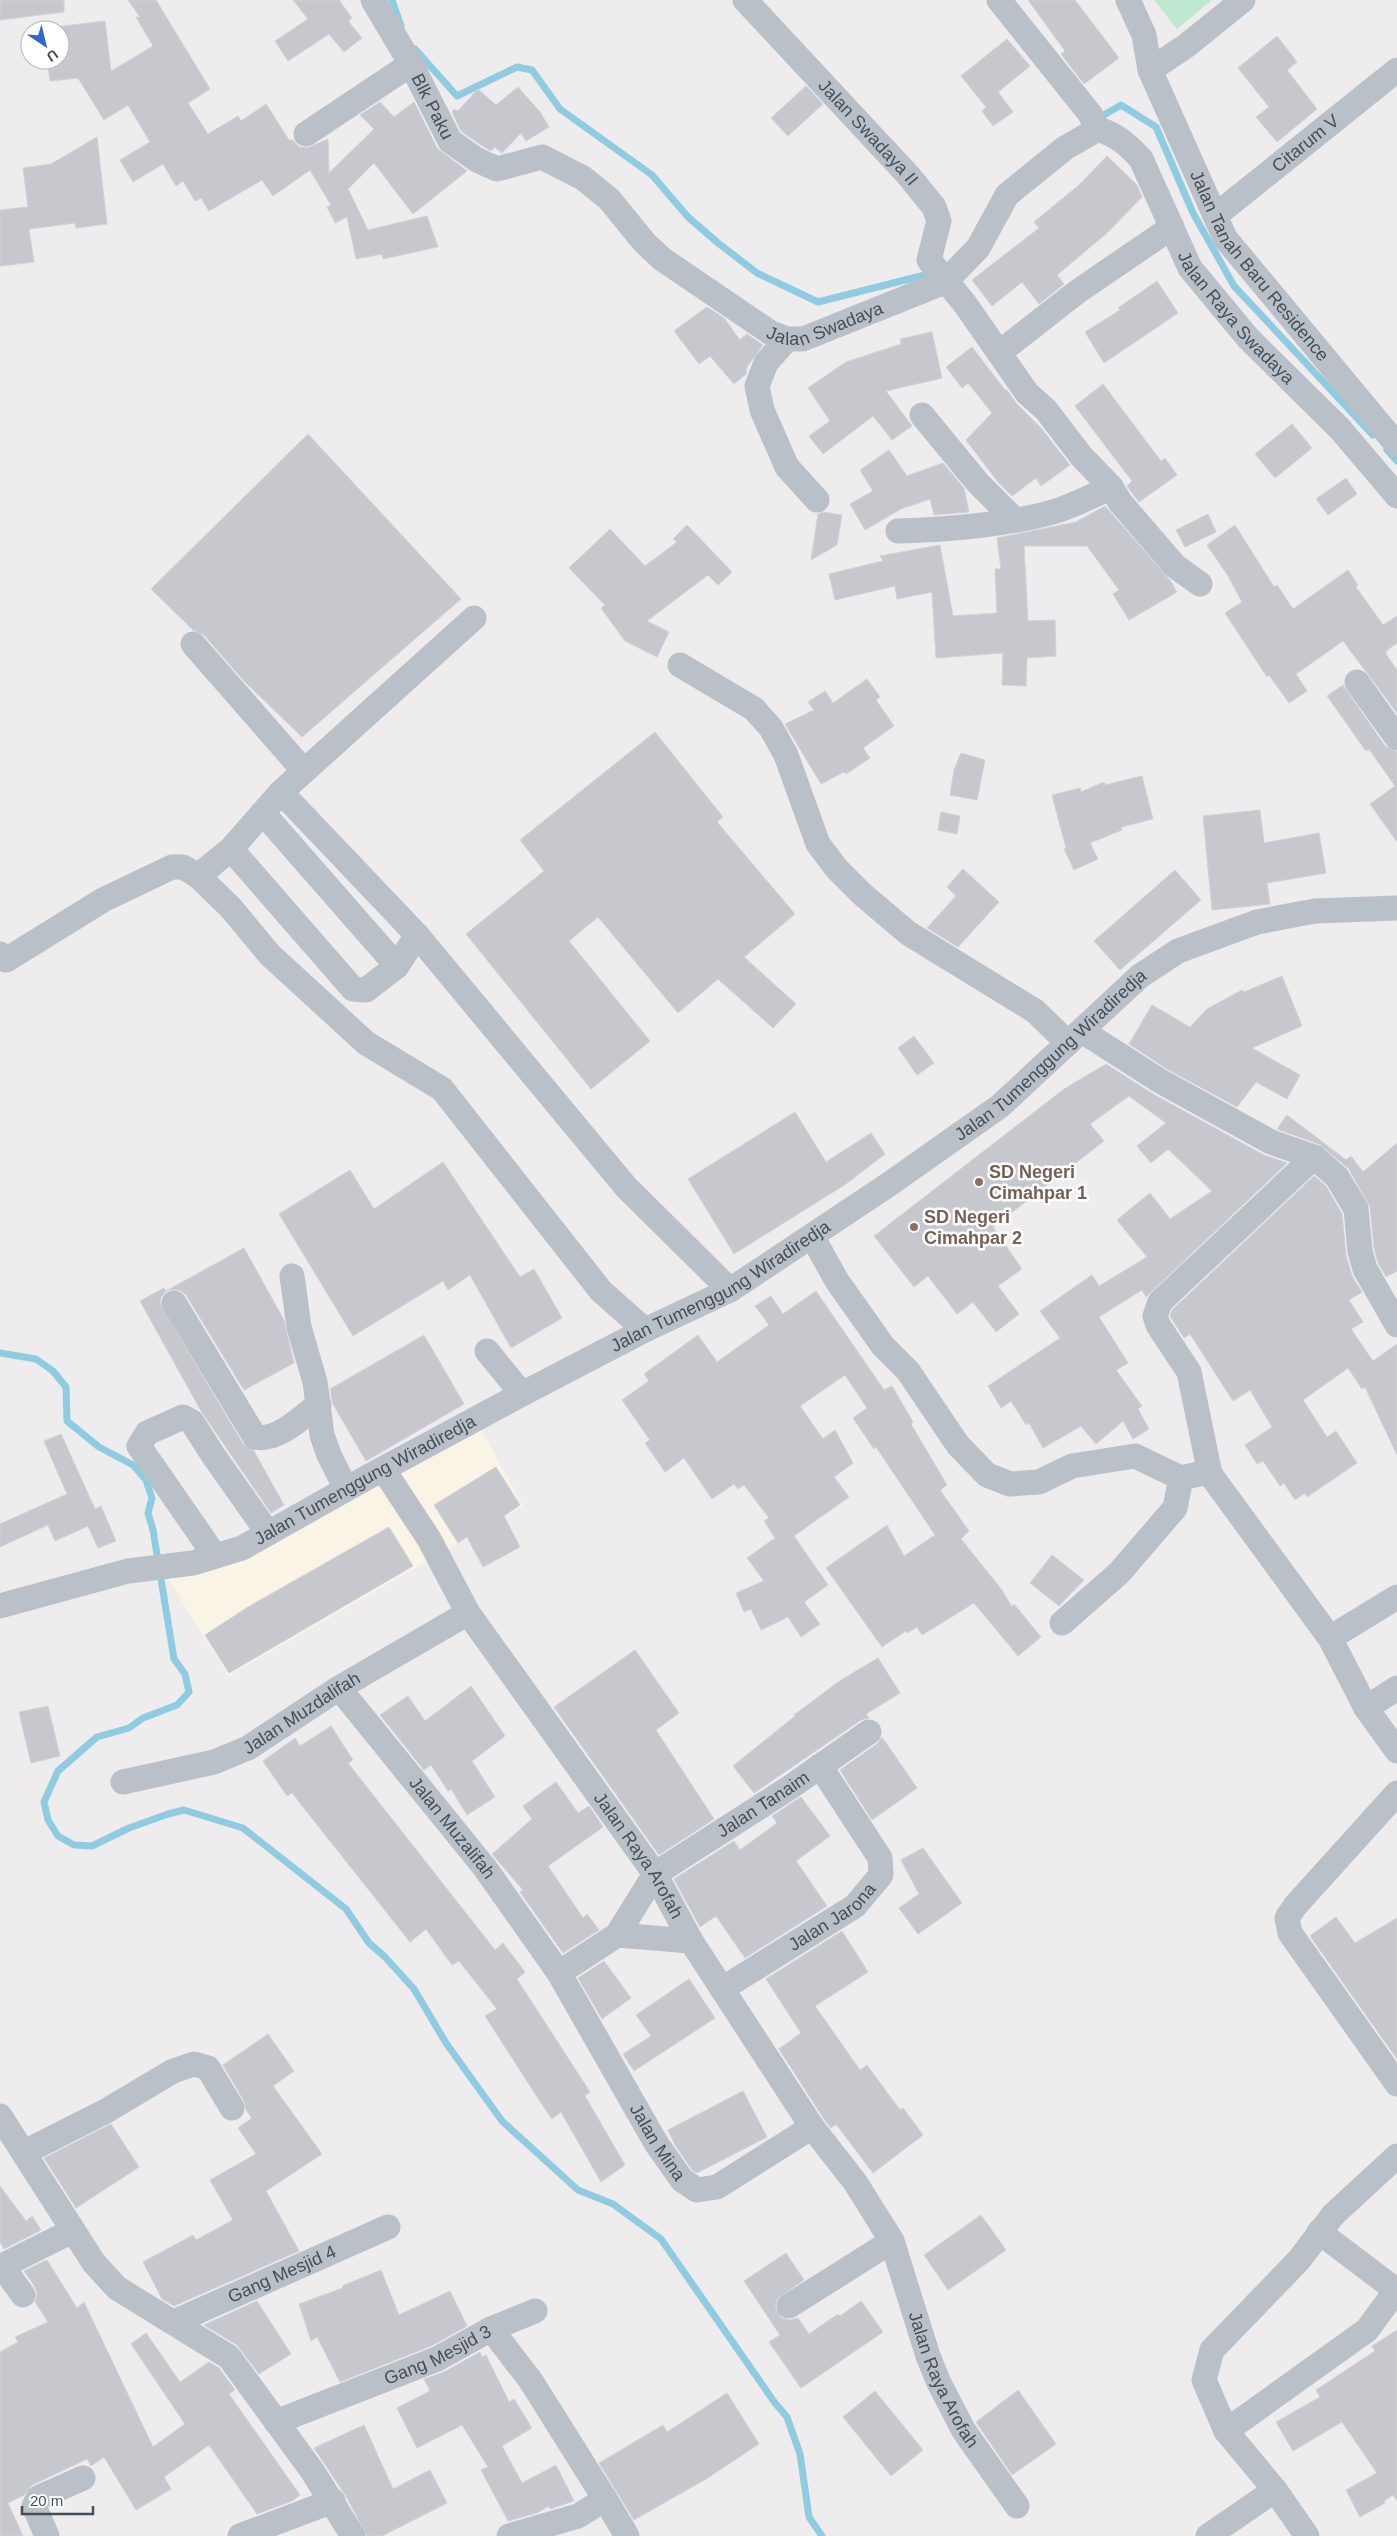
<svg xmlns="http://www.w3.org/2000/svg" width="1397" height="2536" viewBox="0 0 1397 2536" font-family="Arial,sans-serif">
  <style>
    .commercial { fill: #f9f4e6 }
    .green { fill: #bee9d0 }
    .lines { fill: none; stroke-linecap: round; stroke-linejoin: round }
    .stream { stroke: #8fcce1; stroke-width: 7 }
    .building { fill: #c7c8ce; stroke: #d0d2d7 }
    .minor { stroke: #b9c0c7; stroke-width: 25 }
    .education-dot { fill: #8d6e63; stroke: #fff; stroke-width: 2 }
    .labels { text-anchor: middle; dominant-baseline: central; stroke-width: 5; stroke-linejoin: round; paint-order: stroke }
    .street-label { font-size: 18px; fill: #464e57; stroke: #fff }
    .education-label { font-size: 18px; font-weight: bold; fill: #785e54; stroke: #fff; text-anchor: start }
  </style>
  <rect width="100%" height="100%" fill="#eeecec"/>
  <path class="commercial" d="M480 1427 523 1506 228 1676 158 1562 268 1533Z"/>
  <path class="green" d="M1154 0H1212L1177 29Z"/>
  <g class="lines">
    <g class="stream">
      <path d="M392 0 401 26"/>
      <path d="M415 49 457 96 517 67 532 70 560 109 652 175 688 217 718 243 757 273 818 302 933 273"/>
      <path d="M1097 119 1121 105 1156 127 1193 213 1234 286 1373 435"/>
      <path d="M1387 450 1397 461"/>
      <path d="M0 1353 36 1359 53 1371 66 1387 67 1421 99 1447 133 1465 146 1480 152 1498 148 1513 153 1530 174 1659 185 1674 189 1692 177 1705 143 1718 129 1728 97 1737 58 1771 44 1802 48 1820 58 1836 74 1845 92 1846 129 1828 168 1814 184 1810 243 1828 346 1909 369 1943 385 1957 414 1989 446 2043 502 2121 578 2190 613 2204 661 2239 775 2403 787 2417 800 2454 809 2517 822 2536"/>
    </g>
  </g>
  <g class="building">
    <path d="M0 0H64V12L0 20Z"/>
    <path d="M128 0H156L210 89 188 103 208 134 238 116 241 121 266 104 289 140H293L299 147 307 148 328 139 329 173 374 129 360 115 380 102 394 117 414 102 437 148 467 171 413 214 374 163 348 189 368 230 427 216 438 247 383 259 382 254 356 259 347 217 335 223 327 207 331 205 310 170 273 196 262 180 209 211 201 198 195 201 183 181 176 186 163 164 133 182 120 160 150 142 128 105 104 120 78 78 50 81 48 64 59 62 60 60V30H55V27L105 21 111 71 153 46 136 17H140Z"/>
    <path d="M293 0H339L352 18 348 21 362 38 344 52 329 34 288 61 275 41 308 19Z"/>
    <path d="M1028 0H1075L1119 58 1084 84 1061 54 1065 51Z"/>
    <path d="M1277 36 1297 62 1287 70 1317 109 1277 142 1256 117 1269 107 1238 68Z"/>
    <path d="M1007 39 1030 66 998 92 1013 112 993 126 982 111 986 107 961 76Z"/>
    <path d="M806 86 823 104 788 136 771 118Z"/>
    <path d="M518 87 540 112 549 127 526 141 521 133 502 153 495 147 491 151 484 147 461 131 452 112 454 109 458 111 478 89 496 105Z"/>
    <path d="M97 137 107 224 76 228 75 223 29 229 34 262 0 266V210L28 207 23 168 51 164Z"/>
    <path d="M1107 156 1137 185 1142 197 1107 233 1057 275 1064 284 1039 304 1022 282 992 306 972 280 1039 228 1034 222 1079 185Z"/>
    <path d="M1157 281 1178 313 1104 363 1085 332 1120 310 1118 308Z"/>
    <path d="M707 307 724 318 740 340 747 334 763 345 747 367 746 374 734 384 710 356 699 364 674 331Z"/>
    <path d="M932 332 942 378 886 391 912 426 892 440 873 416 823 454 809 436 830 421 808 388 846 362 901 344 900 339Z"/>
    <path d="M972 347 1005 390 1006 389 1017 404 1041 428 1070 465 1041 486 1036 478 1012 496 998 482 966 440 992 413 968 383 962 388 946 367Z"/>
    <path d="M1103 384 1161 461 1165 458 1177 475 1139 502 1127 486 1132 481 1075 406Z"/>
    <path d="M1292 424 1312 448 1275 478 1255 454Z"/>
    <path d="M308 434 461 599 302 737 243 680 204 635 193 630 151 589Z"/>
    <path d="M889 450 907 476 943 463 964 488 969 512 934 515 930 499 901 509 865 530 850 504 873 491 860 470Z"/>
    <path d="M1346 478 1357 494 1328 515 1316 499Z"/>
    <path d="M1105 506 1170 580 1177 592 1129 620 1113 594 1119 590 1087 546H1024L1028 621 1055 620 1056 656 1027 658 1026 686 1002 685 1003 653 936 658 932 592 897 599 895 586 835 600 829 574 883 561 880 556 940 545 953 616 997 613 995 569H1001L997 538 1076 522Z"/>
    <path d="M823 512 842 515 837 545 811 560 818 514Z"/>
    <path d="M1208 514 1216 532 1185 547 1176 530Z"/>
    <path d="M687 525 732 572 718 585 708 575 647 621 669 632 657 657 625 641 601 608 605 605 569 568 610 529 645 566 677 542 673 539Z"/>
    <path d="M1235 525 1274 587 1277 585 1293 609 1348 570 1358 585 1356 587 1383 625 1397 616V643L1386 651V654L1397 670V713L1343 641 1296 674 1307 691 1289 703 1269 675 1267 677 1225 613 1242 602 1228 576 1207 545Z"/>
    <path d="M867 679 880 697 876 700 894 726 863 748 870 758 846 774 844 772 821 784 785 724 814 710 808 702 825 691 833 703Z"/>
    <path d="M1343 685 1385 746 1397 752V842L1370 804 1395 786 1369 749 1366 751 1327 696Z"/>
    <path d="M655 732 723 817 717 822 795 914 744 957 796 1004 773 1028 718 979 678 1013 598 917 569 941 650 1041 591 1089 466 934 544 871 520 840Z"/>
    <path d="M961 753 985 760 977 800 950 795 954 770Z"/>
    <path d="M1142 776 1153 819 1121 827 1122 830 1090 843 1098 859 1074 870 1064 849 1066 848 1052 795 1080 788 1081 792 1104 782 1105 785Z"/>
    <path d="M1260 810 1264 843 1319 833 1326 873 1267 883 1270 904 1212 910 1203 816Z"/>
    <path d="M941 812 960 816 957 834 938 830Z"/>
    <path d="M963 869 999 902 958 947 927 928 956 896 947 887Z"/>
    <path d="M1175 870 1201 900 1120 970 1094 941Z"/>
    <path d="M1282 976 1302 1026 1252 1048 1300 1075 1287 1099 1256 1082 1237 1107 1167 1069 1129 1044 1152 1005 1190 1027 1207 1009 1242 990 1244 992Z"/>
    <path d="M914 1036 934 1063 917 1075 898 1048Z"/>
    <path d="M1106 1064 1153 1094 1264 1155 1287 1163 1146 1297 1142 1290 1099 1317 1128 1363 1116 1370 1142 1406 1138 1409 1149 1429 1133 1439 1123 1421 1096 1444 1081 1426 1043 1448 1029 1423 1026 1425 1011 1401 1001 1408 988 1386 1060 1338 1040 1311 1092 1275 1099 1286 1147 1257 1117 1220 1150 1193 1170 1219 1212 1191 1168 1149 1151 1163 1137 1146 1166 1123 1129 1096 1090 1124 1104 1141 993 1227 1022 1269 998 1286 1019 1314 996 1332 973 1302 957 1314 928 1276 914 1287 874 1236 1064 1089Z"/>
    <path d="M795 1112 826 1162 871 1133 885 1154 846 1184 734 1254 688 1179Z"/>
    <path d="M1287 1115 1346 1160 1351 1156 1363 1172 1397 1143V1271L1386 1277 1378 1263 1374 1248 1370 1207 1349 1169 1319 1144 1277 1129Z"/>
    <path d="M443 1162 520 1277 534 1269 562 1318 511 1348 470 1275 448 1290 443 1281 353 1336 279 1214 350 1170 374 1209Z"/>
    <path d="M1314 1176 1326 1186 1342 1214 1346 1255 1352 1276 1362 1292 1349 1300 1363 1322 1351 1329 1373 1361 1397 1344V1455L1365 1387 1362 1389 1348 1368 1303 1400 1327 1437 1336 1431 1357 1463 1307 1497 1305 1493 1295 1500 1284 1483 1280 1486 1263 1461 1257 1464 1245 1445 1272 1427 1250 1390 1233 1401 1190 1334 1184 1338 1170 1316 1172 1310Z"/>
    <path d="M244 1248 284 1320 294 1363 244 1390 186 1295 180 1290H167L161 1297 160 1304 243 1444 254 1451 284 1505 271 1513 201 1411 140 1301 164 1288 166 1291Z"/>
    <path d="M816 1291 884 1390 892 1386 913 1422 911 1424 947 1485 940 1490 969 1531 961 1539 1002 1590 1012 1607 1014 1604 1041 1637 1018 1656 974 1603 922 1635 917 1627 907 1633 906 1631 882 1647 826 1568 887 1525 904 1556 935 1535 876 1447 874 1449 853 1418 867 1408 845 1375 800 1406 823 1439 835 1430 853 1463 834 1477 849 1497 794 1536 828 1585 804 1602 820 1624 801 1637 788 1617 761 1630 751 1609 744 1612 736 1593 764 1581 747 1558 775 1538 764 1521 769 1518 744 1485 738 1489 734 1484 712 1499 684 1458 665 1472 645 1443 650 1440 622 1400 649 1381 644 1374 698 1335 717 1362 769 1325 755 1306 771 1296 783 1314Z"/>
    <path d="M424 1335 464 1404 366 1461 333 1404 330 1389Z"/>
    <path d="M61 1434 95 1509 101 1506 116 1541 98 1548 88 1526 55 1541 48 1525 0 1547V1524L67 1494 44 1441Z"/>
    <path d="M496 1467 520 1505 504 1516 520 1547 483 1567 467 1537 458 1543 434 1505Z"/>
    <path d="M389 1527 413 1566 229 1673 205 1635 248 1607Z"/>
    <path d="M1052 1555 1084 1580 1059 1606 1030 1583Z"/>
    <path d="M635 1650 679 1713 656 1730 714 1819 659 1855 554 1707Z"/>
    <path d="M878 1658 900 1693 866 1714 869 1718 861 1720 754 1793 733 1766 795 1716 794 1715 841 1680Z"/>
    <path d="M471 1686 505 1736 472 1761 495 1797 467 1815 451 1789 448 1791 431 1765 424 1770 380 1715 408 1696 425 1721Z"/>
    <path d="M48 1706 60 1756 31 1763 19 1712Z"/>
    <path d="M331 1726 353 1760 348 1763 495 1950 503 1943 525 1972 517 1979 590 2092 585 2096 625 2165 601 2182 561 2112 552 2119 541 2103 485 2016 497 2009 459 1961 452 1965 426 1929 410 1942 292 1793 287 1796 263 1761 295 1738 300 1746Z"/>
    <path d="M882 1737 917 1788 872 1820 840 1770 877 1744Z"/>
    <path d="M556 1782 578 1813 589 1806 603 1827 548 1866 583 1918 587 1914 599 1930 563 1953 520 1892 523 1890 492 1854 532 1819 523 1806Z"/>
    <path d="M801 1797 830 1836 796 1861 827 1906 745 1958 716 1916 700 1927 674 1879 734 1841 740 1850 777 1823 772 1816Z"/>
    <path d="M923 1848 962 1903 918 1934 899 1908 919 1894 901 1860Z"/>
    <path d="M1336 1917 1355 1943 1397 1918V2059L1310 1936Z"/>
    <path d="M842 1931 868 1972 815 2006 860 2070 867 2065 900 2110 903 2108 923 2135 873 2173 836 2124 831 2128 824 2119 779 2049 801 2033 766 1979Z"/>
    <path d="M604 1961 631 1998 602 2019 578 1978Z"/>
    <path d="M689 1979 715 2018 634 2071 623 2054 651 2036 636 2015Z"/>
    <path d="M268 2034 294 2071 273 2086 322 2154 266 2191 299 2251 174 2306 162 2299 143 2262 193 2235 196 2240 233 2220 210 2180 256 2154 238 2128 252 2118 246 2110 244 2101 223 2065Z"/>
    <path d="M743 2091 767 2137 697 2173 692 2170 675 2145 668 2130Z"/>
    <path d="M111 2124 139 2167 76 2208 44 2158Z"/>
    <path d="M0 2186 26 2221 32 2216 41 2230 4 2249 0 2242Z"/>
    <path d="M981 2215 1006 2250 948 2290 924 2255Z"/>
    <path d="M786 2253 804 2280 777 2299 775 2307 782 2318 790 2320 798 2318 809 2334 838 2314 840 2316 861 2301 883 2332 801 2388 769 2342 780 2335 744 2281Z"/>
    <path d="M47 2260 77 2308 84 2302 153 2447 185 2424 131 2344 146 2333 180 2382 209 2362 219 2368 235 2390 229 2394 300 2495 292 2501 257 2514 209 2445 164 2477 171 2489 136 2510 104 2457 91 2466 87 2459 32 2485 24 2495 8 2503 23 2536H0V2352L18 2342 15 2337 48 2322 35 2302 37 2294 35 2287 24 2271Z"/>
    <path d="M381 2270 399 2315 450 2291 467 2326 431 2346 340 2382 317 2337 311 2341 299 2304 343 2288 342 2286Z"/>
    <path d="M257 2301 291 2354 259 2374 237 2345 204 2325Z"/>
    <path d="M1397 2330V2501L1393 2495 1384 2501 1385 2503 1360 2517 1346 2490 1377 2473 1342 2422 1293 2451 1276 2422 1320 2397 1316 2390 1375 2351 1372 2346Z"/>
    <path d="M480 2352 482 2357 486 2355 509 2402 514 2399 532 2428 502 2446 522 2483 556 2465 574 2501 550 2509 549 2506 537 2513 508 2521 481 2470 488 2467 462 2425 417 2448 397 2408 430 2391 424 2379 444 2372Z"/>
    <path d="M1018 2390 1056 2444 1012 2475 976 2422Z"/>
    <path d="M875 2391 923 2450 891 2476 843 2417Z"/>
    <path d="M727 2393 759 2444 706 2479 634 2520 599 2463 663 2425 667 2432Z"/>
    <path d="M364 2425 393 2489 430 2470 447 2503 382 2536H367L346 2496 314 2448Z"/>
  </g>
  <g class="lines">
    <g class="minor">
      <path id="s1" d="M373 0 411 64 450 141 477 160 497 169 542 157 583 178 609 199 644 242 662 259 771 333 787 339H803L945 282 978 248 1007 195 1065 148 1098 129"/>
      <path id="s2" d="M745 0 908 175 934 207 939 221 929 260 965 304 1027 393 1046 410 1082 457 1111 487 1120 502 1175 566 1200 584"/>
      <path d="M999 0 1090 114 1098 129"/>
      <path id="s3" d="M1128 0 1144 35 1150 70 1225 238 1397 445"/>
      <path d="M1150 70 1186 46 1243 0"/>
      <path id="s4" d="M1098 129C1117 135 1128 145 1141 159L1190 268 1248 338 1340 429 1397 496"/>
      <path d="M306 134 411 64"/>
      <path id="s5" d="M1215 216 1397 70"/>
      <path d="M787 339 766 363 757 386 762 410 787 467 817 500"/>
      <path d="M1000 352 1077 292 1172 227"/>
      <path d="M922 415 978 483 1014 519"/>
      <path d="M898 531C943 530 1019 524 1062 509 1078 503 1095 495 1111 487"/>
      <path d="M474 618 281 792 231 849 198 876 231 908 270 955 366 1043 442 1089 601 1291 645 1330"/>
      <path d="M193 644 304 771"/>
      <path d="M680 665 754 709 771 728 786 755 818 844 837 869 862 894 908 933 1035 1011 1068 1043"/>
      <path d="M1357 682 1397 738"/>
      <path d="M263 813 397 966"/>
      <path d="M231 849 353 989 366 990 397 966 417 935 281 792"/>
      <path d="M417 935 626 1187 730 1290"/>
      <path d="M0 954 6 960 103 900 172 867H183L198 876"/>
      <path d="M1082 1031 1160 1081 1271 1142 1314 1157 1337 1177 1356 1209 1360 1251 1365 1269 1397 1325"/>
      <path d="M812 1236 837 1281 883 1346 908 1371 958 1445 987 1475 1010 1484 1039 1482 1072 1466 1135 1456 1181 1478 1199 1474H1210L1330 1638 1366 1708 1397 1751"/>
      <path d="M292 1276 299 1327 315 1382 322 1435 329 1455 346 1489"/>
      <path d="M174 1303 255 1437C277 1442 302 1417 319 1404"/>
      <path d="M487 1351 522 1394"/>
      <path id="s6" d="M383 1469 429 1539 468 1613 655 1874 691 1941 812 2127 855 2182 892 2241 928 2356 939 2383 964 2431 1017 2506"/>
      <path d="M1210 1474 1189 1372 1158 1325 1155 1316 1160 1302 1314 1157"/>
      <path d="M215 1556 139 1446 147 1433 183 1417 192 1422 213 1455 268 1533"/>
      <path id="s7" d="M0 1606 128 1571 193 1563 242 1548 366 1478 522 1394 645 1330 730 1290 888 1185 1000 1106 1140 976 1178 951 1257 922 1315 911 1397 908"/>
      <path d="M1062 1623 1119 1573 1175 1508 1181 1478"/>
      <path d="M1330 1638 1397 1597"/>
      <path id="s8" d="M339 1688 485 1868 559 1973 656 2143 682 2180 697 2190 717 2187 812 2127"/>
      <path d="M1366 1708 1397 1688"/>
      <path id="s9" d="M123 1782 214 1762 248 1748 339 1688 468 1613"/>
      <path d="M1397 1793 1295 1906 1287 1918 1290 1933 1397 2084"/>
      <path d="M617 1935 691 1941"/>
      <path id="s10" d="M559 1973 617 1935 655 1874 789 1788 869 1732"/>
      <path id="s11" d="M722 1989 855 1906 881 1875 880 1858 820 1766"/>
      <path d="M0 2116 94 2263 117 2288 229 2357 313 2472 353 2536"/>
      <path d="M25 2152 106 2111 173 2071 194 2064 208 2068 232 2108"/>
      <path d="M1319 2232 1397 2291"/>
      <path d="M23 2295 2 2266 72 2231"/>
      <path d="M789 2306 892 2241"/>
      <path id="s12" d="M174 2322 388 2227"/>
      <path d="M491 2329 535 2311"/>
      <path id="s13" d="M276 2422 437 2359 491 2329 531 2381 605 2499"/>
      <path d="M1226 2431 1367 2330 1397 2289"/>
      <path d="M47 2536 34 2506 38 2498 83 2478"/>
      <path d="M240 2536 333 2501"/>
      <path d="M509 2536 578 2516 605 2499 627 2536"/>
      <path d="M1208 2536 1275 2490"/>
      <path d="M1307 2536 1275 2490 1226 2431 1204 2380 1212 2350 1299 2260 1333 2215 1397 2156"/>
    </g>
  </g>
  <g class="education-dot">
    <circle cx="979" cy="1182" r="5"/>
    <circle cx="914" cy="1227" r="5"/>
  </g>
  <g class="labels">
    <g class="street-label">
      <text stroke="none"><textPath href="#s1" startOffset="122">Blk Paku</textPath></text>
      <text stroke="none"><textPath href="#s2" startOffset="181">Jalan Swadaya II</textPath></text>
      <text stroke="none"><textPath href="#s5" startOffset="116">Citarum V</textPath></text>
      <text stroke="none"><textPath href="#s3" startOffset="300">Jalan Tanah Baru Residence</textPath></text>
      <text stroke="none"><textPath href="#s1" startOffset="611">Jalan Swadaya</textPath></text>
      <text stroke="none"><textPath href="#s4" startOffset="240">Jalan Raya Swadaya</textPath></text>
      <text stroke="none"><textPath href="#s7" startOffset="1200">Jalan Tumenggung Wiradiredja</textPath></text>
      <text stroke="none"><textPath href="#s7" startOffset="795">Jalan Tumenggung Wiradiredja</textPath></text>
      <text stroke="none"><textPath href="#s7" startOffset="390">Jalan Tumenggung Wiradiredja</textPath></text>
      <text stroke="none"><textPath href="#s9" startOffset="194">Jalan Muzdalifah</textPath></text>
      <text stroke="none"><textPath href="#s10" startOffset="270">Jalan Tanaim</textPath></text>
      <text stroke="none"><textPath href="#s8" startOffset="180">Jalan Muzalifah</textPath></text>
      <text stroke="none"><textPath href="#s6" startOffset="464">Jalan Raya Arofah</textPath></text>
      <text stroke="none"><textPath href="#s11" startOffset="132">Jalan Jarona</textPath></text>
      <text stroke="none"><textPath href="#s8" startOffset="556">Jalan Mina</textPath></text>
      <text stroke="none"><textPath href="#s12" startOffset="118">Gang Mesjid 4</textPath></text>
      <text stroke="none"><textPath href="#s13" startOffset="175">Gang Mesjid 3</textPath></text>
      <text stroke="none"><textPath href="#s6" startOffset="1074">Jalan Raya Arofah</textPath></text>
    </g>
    <g class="education-label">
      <text x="989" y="1172">SD Negeri<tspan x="989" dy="21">Cimahpar 1</tspan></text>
      <text x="924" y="1217">SD Negeri<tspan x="924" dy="21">Cimahpar 2</tspan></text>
    </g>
  </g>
  <g transform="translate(45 45) rotate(145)"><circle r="24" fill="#ffffff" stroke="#b5b8bc"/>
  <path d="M0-4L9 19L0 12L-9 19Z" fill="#2c69c9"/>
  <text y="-8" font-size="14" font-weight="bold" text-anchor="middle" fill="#464e57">U</text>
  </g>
  <path d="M22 2506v8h71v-8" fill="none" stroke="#464e57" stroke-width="2.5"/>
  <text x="30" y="2506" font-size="15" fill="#464e57" stroke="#ffffff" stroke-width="4" paint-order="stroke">20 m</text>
</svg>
